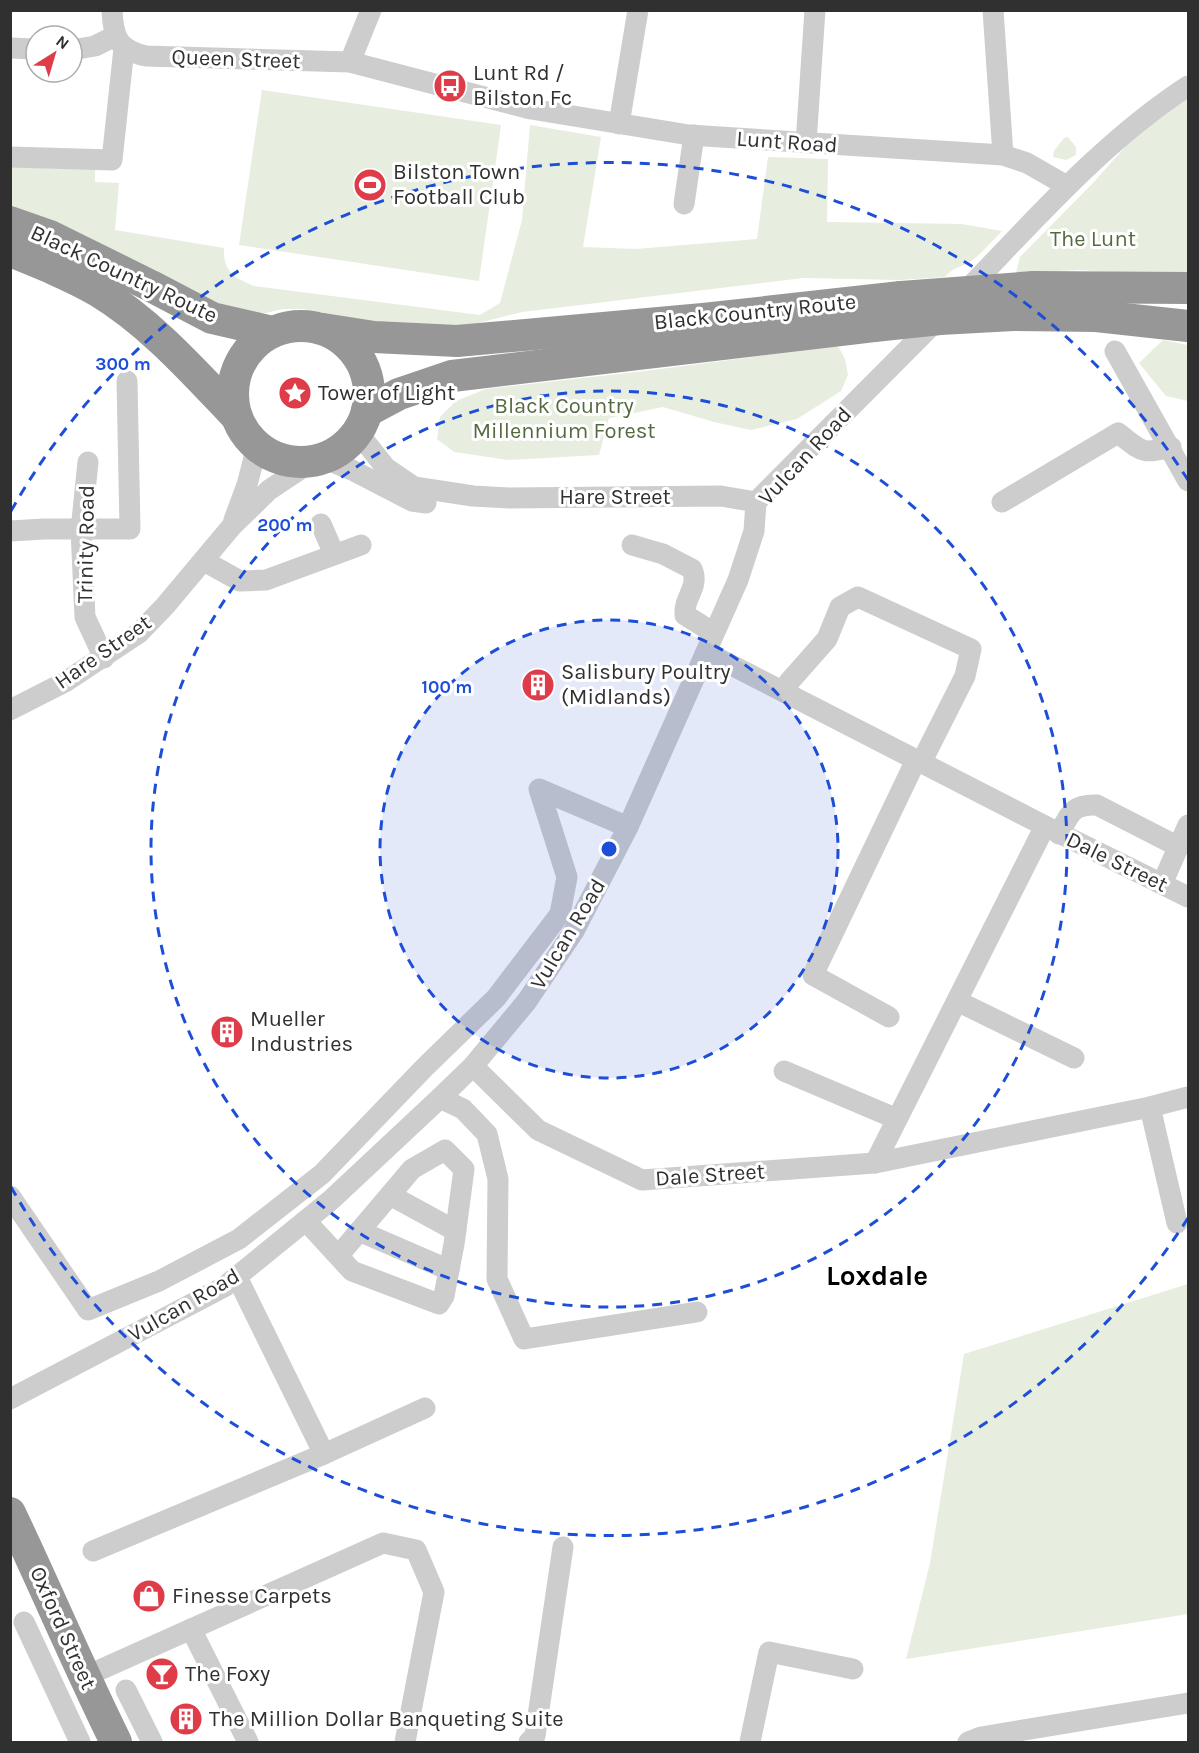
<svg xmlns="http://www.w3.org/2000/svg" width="1199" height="1753" viewBox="0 0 1199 1753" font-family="Karla,sans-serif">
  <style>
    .green { fill: #e7eddf }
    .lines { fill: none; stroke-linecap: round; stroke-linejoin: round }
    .minor { stroke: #cdcdcd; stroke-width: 21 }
    .highway { stroke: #979797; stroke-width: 32 }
    .highway-bridge { stroke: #979797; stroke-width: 32 }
    .ring { fill: none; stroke: #1d4ed8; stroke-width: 3; stroke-dasharray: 10 8 }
    .labels { text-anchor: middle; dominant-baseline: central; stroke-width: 6; stroke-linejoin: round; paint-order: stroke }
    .street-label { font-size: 22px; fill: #303030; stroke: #fff }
    .poi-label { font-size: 22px; fill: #303030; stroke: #fff; text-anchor: start }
    .park-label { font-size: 22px; fill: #546b3f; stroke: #fff }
    .district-label { font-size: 28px; font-weight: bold; fill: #000; stroke: #fff }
    .centre { fill: #1d4ed8; stroke: #fff; stroke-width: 3 }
    .ring-label { font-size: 18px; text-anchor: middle; font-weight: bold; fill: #1d4ed8; stroke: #fff; stroke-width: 6; stroke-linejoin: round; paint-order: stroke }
  </style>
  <rect width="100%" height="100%" fill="#fff"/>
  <g class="green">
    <path d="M262 90 501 125 479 281 239 245Z"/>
    <path d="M1188 97V276L1078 270 1016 273 1020 257 1094 182 1126 146 1142 131Z"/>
    <path d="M530 125 601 137 583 247 636 249 757 239 768 157 828 159 827 222 962 224 1002 231C993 240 984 251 974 259 964 267 953 266 945 277L899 280 803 278 522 312 458 328 371 322 303 309H283L266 313 242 314 216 305 11 210V167L95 170V182L119 183 115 230 224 248C223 272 235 278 254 286L480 315 500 303 522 220Z"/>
    <path d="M1068 137 1076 147V155L1066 160 1053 157 1054 151 1064 138Z"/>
    <path d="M1163 340 1188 345V401L1166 396 1139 363Z"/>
    <path d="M838 346 845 359 848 375 841 391 797 419 751 430 714 422 663 407 609 418 599 455 508 460 454 452 437 439 440 417 456 401 486 389 645 371Z"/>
    <path d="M1188 1284V1614L906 1659 930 1563 964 1354Z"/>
  </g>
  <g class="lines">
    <g class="minor">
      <path d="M112 10C113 37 118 50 146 56L350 62 531 109 689 135 1003 155 1027 163 1067 186"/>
      <path d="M993 10 1003 155"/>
      <path d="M10 48 36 49"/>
      <path d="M72 50 95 46 115 36"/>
      <path d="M350 62 371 10"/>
      <path d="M619 124 638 10"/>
      <path d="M806 143 815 10"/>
      <path d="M10 157 112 160 124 48"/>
      <path d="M684 204 694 135"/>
      <path d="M962 295C1033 222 1102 142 1188 86"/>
      <path d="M1115 351 1188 481"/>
      <path d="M365 417 363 439 386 468 414 487 473 496 509 498 721 496 756 502"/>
      <path d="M323 458 352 470 412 501 426 503"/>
      <path d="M88 462 81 530 85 617 104 658"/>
      <path d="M1002 502 1118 433C1142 451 1141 455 1171 447"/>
      <path d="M234 520 247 485 257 446"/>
      <path d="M321 524 334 554"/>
      <path d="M10 531 44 529H130L127 381"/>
      <path d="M632 545 663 554 692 569C700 587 683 598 685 615L714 633"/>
      <path d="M204 561 240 581 266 580 361 545"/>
      <path d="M706 652 1045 826 1188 897"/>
      <path d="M786 693 789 682 827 639 840 607 858 597 971 649 965 676 921 763"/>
      <path d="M10 710 65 682 139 633 165 606 232 526 269 490 314 460"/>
      <path d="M1059 834C1070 814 1072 804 1097 805L1179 847"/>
      <path d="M1162 884 1188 825"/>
      <path d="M957 1001 1074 1058"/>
      <path d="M889 1017 813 975 916 760"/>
      <path d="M473 1066 538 1130 642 1180 875 1163 1150 1107 1188 1097"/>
      <path d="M784 1071 897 1119"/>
      <path d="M440 1098 463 1109 487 1134 498 1179 497 1279 524 1339 697 1312"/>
      <path d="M1150 1107 1177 1223"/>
      <path d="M875 1163 1045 826"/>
      <path d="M390 1195 456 1231"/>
      <path d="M10 1196 88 1310 159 1281 239 1239 322 1174 425 1067 496 998 560 914 567 877 539 789 628 827"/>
      <path d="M306 1221 352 1271 439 1304 444 1296 454 1244 464 1169 445 1150 412 1169 339 1255"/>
      <path d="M359 1231 449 1270"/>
      <path d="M237 1277 324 1454 425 1408"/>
      <path d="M10 1399 224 1287 331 1200 440 1098 473 1066 527 1001 574 931 628 827 738 580 754 531 756 502 940 317"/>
      <path d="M93 1551 324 1454"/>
      <path d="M24 1622 80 1742"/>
      <path d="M191 1629 248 1742"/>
      <path d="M84 1677 383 1543 416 1550 434 1592 405 1742"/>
      <path d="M126 1690 152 1742"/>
      <path d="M529 1742 535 1736 563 1547"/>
      <path d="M750 1742 769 1652 853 1669"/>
      <path d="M968 1742 981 1737 1188 1703"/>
    </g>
    <g class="highway">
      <path d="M10 222 50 236 151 286 212 318 273 332"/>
      <path d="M10 251C40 263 70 275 98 291 151 323 194 372 237 417"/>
      <path d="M1034 287 1188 288"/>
      <path d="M1013 315 1096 316 1188 326"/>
      <circle cx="301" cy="394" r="68"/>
      <path d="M323 329 374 337 457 341 703 319 901 297"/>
      <path d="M367 411 399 394 452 376 874 326"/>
      <path d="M10 1513C46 1589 79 1667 116 1742"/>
    </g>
    <g class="highway-bridge">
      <path d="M901 297 1034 287"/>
      <path d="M874 326 940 319 1013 315"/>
    </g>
  </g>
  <circle cx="609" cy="849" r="229" fill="#1d4ed8" fill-opacity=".12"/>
  <g class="ring">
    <circle cx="609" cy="849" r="229"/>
    <circle cx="609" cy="849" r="458"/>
    <path d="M1188 1218A687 687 0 0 1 11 1187M11 511A687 687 0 0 1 1188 480"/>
  </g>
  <defs>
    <symbol id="bus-disc" viewBox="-11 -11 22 22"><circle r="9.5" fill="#de3c49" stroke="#fff"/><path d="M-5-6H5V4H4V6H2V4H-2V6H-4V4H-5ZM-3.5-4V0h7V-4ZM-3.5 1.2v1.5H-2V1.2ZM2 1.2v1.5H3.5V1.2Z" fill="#fff"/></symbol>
    <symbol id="stadium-disc" viewBox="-11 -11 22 22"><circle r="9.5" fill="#de3c49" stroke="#fff"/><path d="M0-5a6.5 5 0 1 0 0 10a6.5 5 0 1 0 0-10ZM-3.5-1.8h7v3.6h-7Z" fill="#fff"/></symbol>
    <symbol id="sight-disc" viewBox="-11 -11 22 22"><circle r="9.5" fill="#de3c49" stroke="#fff"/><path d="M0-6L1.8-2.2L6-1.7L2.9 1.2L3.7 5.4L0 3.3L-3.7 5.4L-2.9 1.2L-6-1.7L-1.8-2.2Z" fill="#fff"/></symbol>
    <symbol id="building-disc" viewBox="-11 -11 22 22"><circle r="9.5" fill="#de3c49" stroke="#fff"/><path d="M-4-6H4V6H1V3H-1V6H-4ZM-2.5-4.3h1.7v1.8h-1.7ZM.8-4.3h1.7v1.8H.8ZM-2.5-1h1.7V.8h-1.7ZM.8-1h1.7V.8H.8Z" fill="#fff"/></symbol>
    <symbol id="shop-disc" viewBox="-11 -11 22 22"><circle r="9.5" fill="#de3c49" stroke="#fff"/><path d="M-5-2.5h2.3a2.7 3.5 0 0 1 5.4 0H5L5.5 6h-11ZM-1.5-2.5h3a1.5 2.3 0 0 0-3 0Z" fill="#fff"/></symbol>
    <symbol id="bar-disc" viewBox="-11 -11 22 22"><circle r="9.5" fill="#de3c49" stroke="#fff"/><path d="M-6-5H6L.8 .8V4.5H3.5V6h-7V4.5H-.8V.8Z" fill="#fff"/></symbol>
  </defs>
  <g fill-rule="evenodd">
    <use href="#bus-disc" x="431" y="67" width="38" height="38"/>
    <use href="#stadium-disc" x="351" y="166" width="38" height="38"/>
    <use href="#sight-disc" x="276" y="374" width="38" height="38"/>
    <use href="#building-disc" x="519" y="666" width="38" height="38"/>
    <use href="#building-disc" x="208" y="1013" width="38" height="38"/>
    <use href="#shop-disc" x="130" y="1577" width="38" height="38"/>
    <use href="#bar-disc" x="143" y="1655" width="38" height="38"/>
    <use href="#building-disc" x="167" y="1700" width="38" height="38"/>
  </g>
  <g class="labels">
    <g class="street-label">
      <text transform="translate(236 59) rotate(2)">Queen Street</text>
      <text transform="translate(787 142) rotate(4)">Lunt Road</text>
      <text transform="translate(124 274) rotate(25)">Black Country Route</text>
      <text transform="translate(755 312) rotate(-6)">Black Country Route</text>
      <text transform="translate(805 456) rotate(-47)">Vulcan Road</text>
      <text x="615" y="497">Hare Street</text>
      <text transform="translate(86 544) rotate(-89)">Trinity Road</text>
      <text transform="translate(103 652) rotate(-35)">Hare Street</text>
      <text transform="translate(1117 862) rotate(26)">Dale Street</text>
      <text transform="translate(568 934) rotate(-59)">Vulcan Road</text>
      <text transform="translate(710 1175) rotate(-4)">Dale Street</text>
      <text transform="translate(184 1305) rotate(-30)">Vulcan Road</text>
      <text transform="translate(63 1628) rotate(66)">Oxford Street</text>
    </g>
    <g class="poi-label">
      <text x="473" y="73">Lunt Rd /<tspan x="473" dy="25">Bilston Fc</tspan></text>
      <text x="393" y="172">Bilston Town<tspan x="393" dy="25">Football Club</tspan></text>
      <text x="318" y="393">Tower of Light</text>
      <text x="561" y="672">Salisbury Poultry<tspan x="561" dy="25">(Midlands)</tspan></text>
      <text x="250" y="1019">Mueller<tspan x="250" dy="25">Industries</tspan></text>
      <text x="172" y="1596">Finesse Carpets</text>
      <text x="185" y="1674">The Foxy</text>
      <text x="209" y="1719">The Million Dollar Banqueting Suite</text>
    </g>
    <g class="park-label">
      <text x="1093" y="239">The Lunt</text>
      <text x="564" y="406">Black Country<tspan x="564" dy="25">Millennium Forest</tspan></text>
    </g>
    <g class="district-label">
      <text x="877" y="1275">Loxdale</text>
    </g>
  </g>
  <circle cx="609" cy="849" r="9" class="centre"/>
  <g class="ring-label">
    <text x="123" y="370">300 m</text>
    <text x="285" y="531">200 m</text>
    <text x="447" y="693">100 m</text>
  </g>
  <rect width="1199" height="1753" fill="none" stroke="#303030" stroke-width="24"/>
  <g transform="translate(54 54) rotate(37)"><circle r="28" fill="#ffffff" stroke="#acacac" stroke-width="1.5"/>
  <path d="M0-4.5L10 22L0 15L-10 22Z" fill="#de3c49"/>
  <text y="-9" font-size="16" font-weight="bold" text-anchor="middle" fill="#303030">N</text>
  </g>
</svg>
